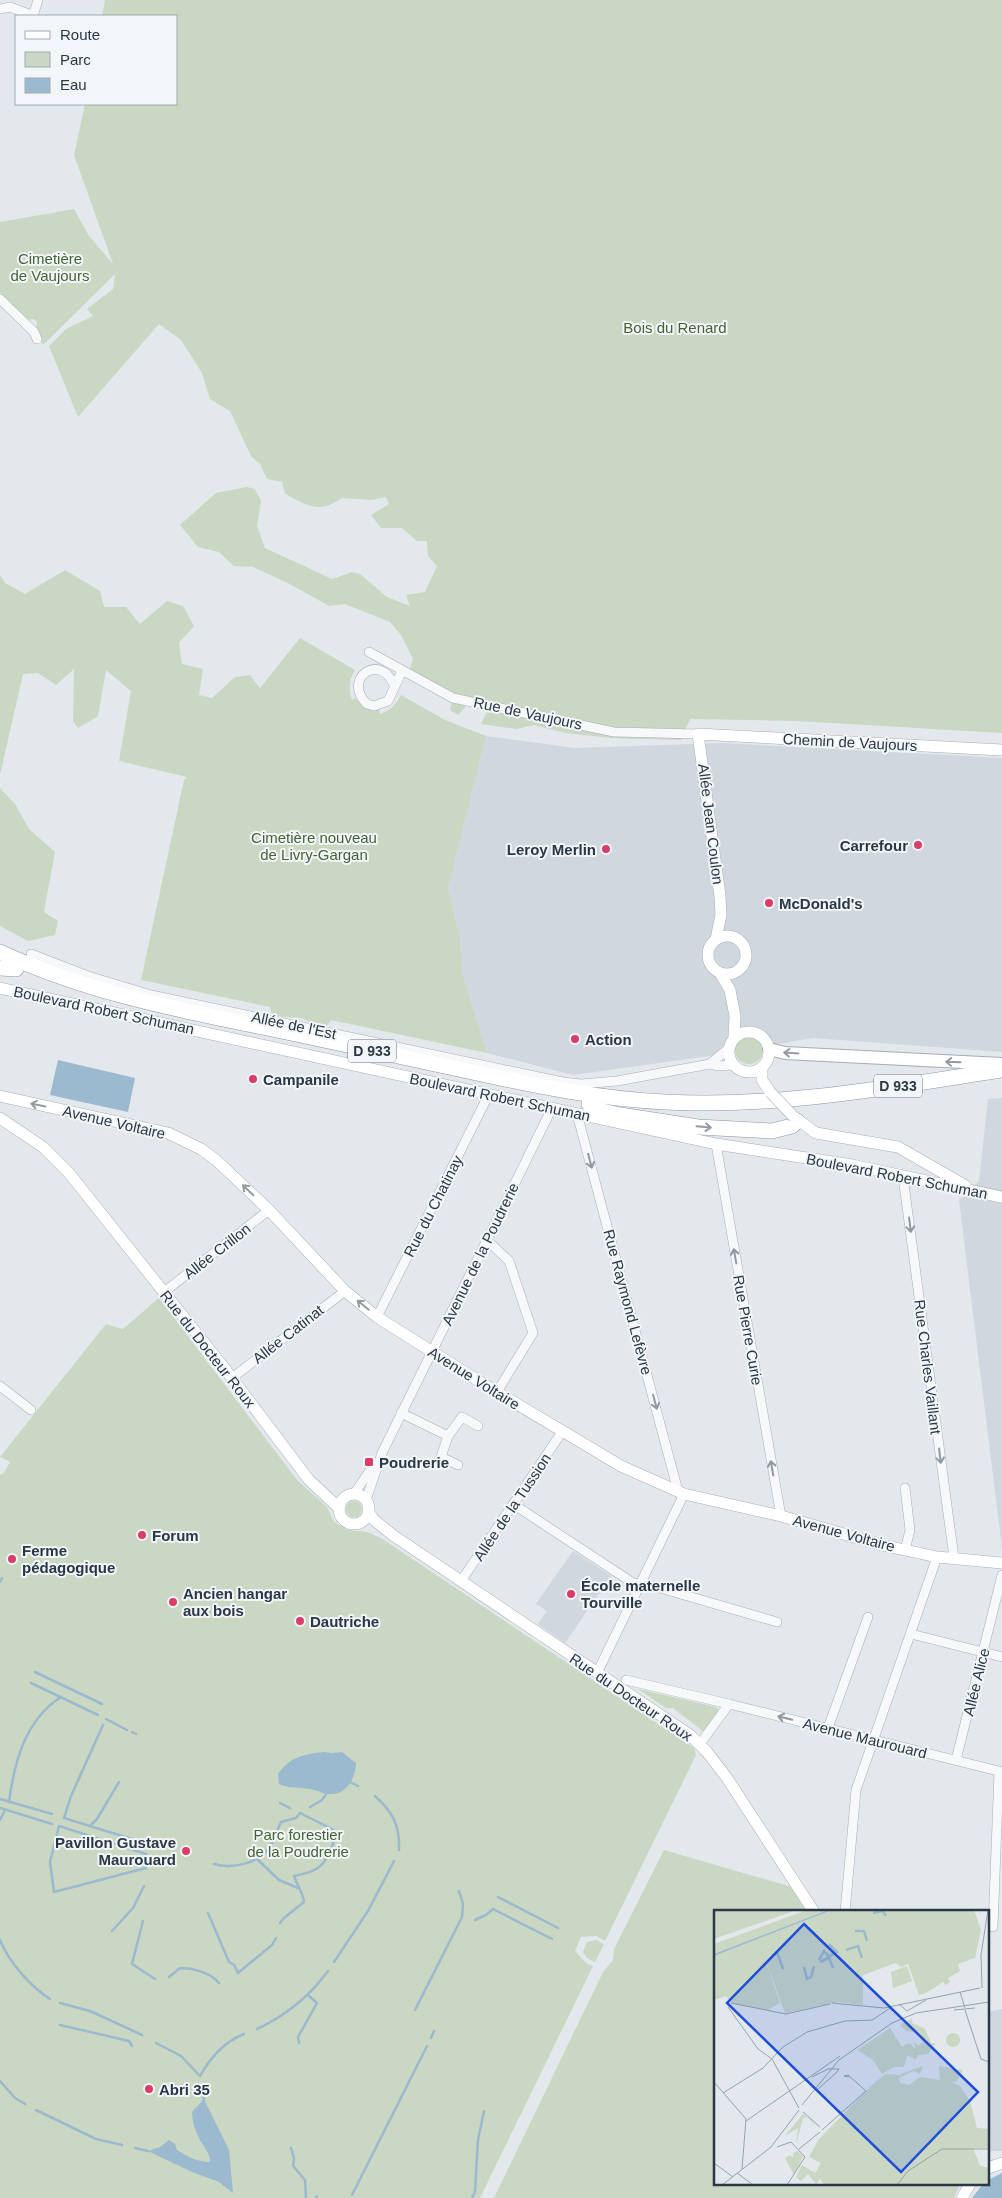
<svg xmlns="http://www.w3.org/2000/svg" width="1002" height="2198" viewBox="0 0 1002 2198" font-family="Helvetica,sans-serif">
  <style>
    .built { fill: #d1d7df }
    .green { fill: #cad7c3 }
    .water { fill: #9bbacf }
    .lines { fill: none; stroke-linecap: round; stroke-linejoin: round }
    .stream { stroke: #9bbacf; stroke-width: 2.5 }
    .street-casing { stroke: #a7afb7; stroke-width: 10 }
    .secondary-casing { stroke: #a7afb7; stroke-width: 12 }
    .primary-casing { stroke: #a1adb9; stroke-width: 14 }
    .highway-casing { stroke: #8997a5; stroke-width: 16 }
    .street { stroke: #f6f8fa; stroke-width: 9 }
    .secondary { stroke: #fff; stroke-width: 11 }
    .primary { stroke: #fff; stroke-width: 12 }
    .highway { stroke: #fff; stroke-width: 15 }
    .secondary-bridge-casing { stroke: #a7afb7; stroke-width: 12; stroke-linecap: butt }
    .secondary-bridge { stroke: #fff; stroke-width: 11 }
    .oneway { stroke: #949ba3 }
    .oneway2 { stroke: #9098a0 }
    .poi-dot { fill: #dc3d66; stroke: #f3f6f9; stroke-width: 2 }
    .labels { text-anchor: middle; dominant-baseline: central; stroke-width: 4; stroke-linejoin: round; paint-order: stroke }
    .shield { fill: #f3f6f9; stroke: #66707c; stroke-width: 1 }
    .shield-label { font-size: 14px; font-weight: bold; fill: #293747 }
    .park-label { font-size: 15px; fill: #426434; stroke: #f3f6f9 }
    .street-label { font-size: 15px; fill: #293747; stroke: #f3f6f9 }
    .poi-label { font-size: 15px; font-weight: bold; fill: #293747; stroke: #f3f6f9; text-anchor: start }
    .inset-river { fill: none; stroke: #9bbacf; stroke-width: 2.5 }
    .inset-road { fill: none; stroke: #99a1aa; stroke-width: 1 }
    .view { fill: #1d4ed8; fill-opacity: 0.15; stroke: #1d4ed8; stroke-width: 2.5 }
    .inset-edge { fill: none; stroke: #293747; stroke-width: 2.5 }
  </style>
  <rect width="100%" height="100%" fill="#e3e8ec"/>
  <g class="built">
    <path d="M486 736 575 748 722 743 1002 758V1052L813 1038 709 1056 573 1075 487 1053 462 973 460 937 448 888Z"/>
    <path d="M1002 1098V1548L959 1200 979 1181 988 1099Z"/>
    <path d="M573 1551 611 1576 565 1643 538 1624 547 1611 536 1604Z"/>
    <path d="M1002 2009V2151H990L988 2150V2012Z"/>
  </g>
  <g class="green">
    <path d="M105 0H1002V733L798 721 690 719 681 740 611 738 566 733 534 725 516 729 481 724 490 705 471 701 458 715 450 710 453 698 408 674 413 659 401 635 390 622 345 604 329 606 288 583 253 567 234 566 219 552 198 547 180 525 216 493 247 487 255 489 261 501 257 526 265 548 332 579 352 572 360 574 387 597 410 606 406 595 425 592 437 566 428 556 427 541H417L402 528H381L371 515 389 504 386 497 371 500 342 498C318 514 309 506 285 494L282 482 267 479 260 464 251 456 230 411 210 399 202 373 181 340 159 324 78 417 49 346 66 329 93 316 87 309 113 289 115 274 43 345 36 329 37 322 34 319 27 320 0 293V222L74 209 89 236 113 264 74 155 85 104H176V16H102Z"/>
    <path d="M65 570 100 591 104 607H126L140 624 167 601 183 606 194 626 179 643 182 664 203 669 199 695 212 698 235 677 250 675 260 688 300 638 355 670C349 680 348 688 352 700L355 698 365 708 379 709 380 714C391 710 395 706 401 695L445 720 486 736 448 888 460 937 462 973 487 1053 331 1020 325 1028 301 1018 272 1016 270 1007 141 980 184 780 187 777 119 761 131 691 106 670 98 716 78 728 73 721 74 669 56 685 38 673 23 674 0 775V575L5 583 25 594Z"/>
    <path d="M0 788 15 804 29 829 55 852 44 912 58 921 55 935 28 941 0 926Z"/>
    <circle cx="749" cy="1050" r="14"/>
    <path d="M159 1298 297 1480 327 1507 334 1522 348 1530 367 1532 381 1538 694 1748 696 1755 605 1941 596 1936 581 1937 575 1951 586 1963 593 1966 480 2198H0V1475L4 1473 10 1462 0 1457 106 1324 123 1329Z"/>
    <circle cx="354" cy="1509" r="8"/>
    <path d="M638 1689 716 1707 719 1711 704 1732 673 1708H666Z"/>
    <path d="M664 1850 792 1887 806 1912H716V2184H960L954 2198H494L603 1972 613 1960 614 1949Z"/>
    <path d="M596 1940 604 1944 595 1962 587 1958 583 1952 587 1942Z"/>
  </g>
  <g class="water">
    <path d="M58 1060 135 1078 128 1112 50 1095Z"/>
    <path d="M324 1752 332 1753 342 1752 356 1763C356 1776 348 1793 333 1794 325 1795 318 1790 310 1789 299 1787 289 1789 279 1784L278 1774C290 1757 304 1754 324 1752Z"/>
    <path d="M204 2099 229 2150 233 2193 219 2182 192 2172 148 2151 160 2147 169 2140 175 2144 177 2150C188 2157 197 2162 210 2162 211 2153 201 2144 198 2136 194 2128 192 2120 192 2112Z"/>
    <path d="M1002 2173V2198H972L983 2184H988V2180Z"/>
  </g>
  <g class="lines">
    <g class="stream">
      <path d="M0 1582 2 1578"/>
      <path d="M35 1672 102 1704"/>
      <path d="M31 1683 98 1715"/>
      <path d="M106 1719 127 1730"/>
      <path d="M103 1725 71 1796 64 1818 148 1844"/>
      <path d="M132 1732 136 1734"/>
      <path d="M350 1782 358 1786"/>
      <path d="M375 1796C393 1812 400 1826 399 1850"/>
      <path d="M0 1799 52 1814"/>
      <path d="M9 1802C14 1763 25 1720 61 1697"/>
      <path d="M280 1803 290 1808"/>
      <path d="M310 1807 322 1800 326 1794"/>
      <path d="M0 1808 52 1824"/>
      <path d="M0 1820 5 1810"/>
      <path d="M90 1826 97 1819 119 1782"/>
      <path d="M146 1854 59 1826 50 1862 54 1892 146 1868"/>
      <path d="M257 1859 279 1880 298 1888"/>
      <path d="M214 1864C233 1869 257 1864 269 1848 274 1841 277 1830 281 1822L296 1818 300 1813 338 1832C325 1860 328 1870 294 1876 297 1885 303 1893 304 1902L284 1918 280 1923"/>
      <path d="M498 1897 558 1928"/>
      <path d="M208 1913 229 1962 234 1965 238 1973 272 1945 276 1938"/>
      <path d="M475 1920 486 1915 493 1909 552 1939"/>
      <path d="M143 1921 132 1964 155 1979"/>
      <path d="M112 1931 133 1908 144 1886"/>
      <path d="M0 1940C9 1962 30 1986 50 1999"/>
      <path d="M334 1962 368 1911 394 1861"/>
      <path d="M169 1977 180 1968C192 1968 210 1972 219 1983"/>
      <path d="M60 2003 90 2011 142 2035"/>
      <path d="M415 2010 462 1917 463 1904 459 1891"/>
      <path d="M60 2025 129 2041 132 2046"/>
      <path d="M257 2029C287 2015 309 1997 328 1971"/>
      <path d="M431 2038 434 2031"/>
      <path d="M156 2043 181 2056 200 2076C210 2058 224 2042 244 2034"/>
      <path d="M299 2043 298 2037 317 2003 308 1995"/>
      <path d="M0 2081 15 2098 25 2104"/>
      <path d="M202 2090 204 2099"/>
      <path d="M36 2110 96 2139 122 2145"/>
      <path d="M135 2148 148 2151"/>
      <path d="M291 2148 294 2158 293 2166 305 2180 306 2198"/>
      <path d="M352 2195 427 2046"/>
      <path d="M316 2198 317 2196"/>
      <path d="M472 2198 475 2192 478 2140 484 2111"/>
    </g>
    <defs>
      <g id="street">
        <path d="M0 9 10 7 34 16"/>
        <path d="M33 16 38 0"/>
        <path d="M0 299 34 332 37 339"/>
        <path d="M369 652 453 698 614 732 698 734"/>
        <path d="M394 685C381 652 341 678 367 704L374 706 388 701 402 671"/>
        <path d="M31 954 88 976 151 995 563 1082 581 1084 617 1081 710 1064 729 1048"/>
        <path d="M710 1064 717 1066 734 1065"/>
        <path d="M577 1114 678 1491"/>
        <path d="M716 1144 781 1516"/>
        <path d="M903 1177 954 1558"/>
        <path d="M487 1240 509 1261 533 1333 497 1392"/>
        <path d="M164 1292 269 1210"/>
        <path d="M377 1317 489 1094"/>
        <path d="M232 1378 345 1291"/>
        <path d="M0 1386 31 1410"/>
        <path d="M401 1413 448 1436"/>
        <path d="M458 1465 441 1457 448 1436 462 1417 478 1426"/>
        <path d="M354 1494 373 1466"/>
        <path d="M366 1500 382 1453 552 1108"/>
        <path d="M513 1504 633 1583 650 1585 777 1622"/>
        <path d="M905 1550 910 1530 905 1488"/>
        <path d="M461 1581 562 1432"/>
        <path d="M911 1634 1002 1657"/>
        <path d="M597 1673 684 1494"/>
        <path d="M626 1680 729 1704"/>
        <path d="M828 1728 868 1617"/>
        <path d="M700 1744 729 1704 1002 1772"/>
        <path d="M956 1760 1002 1575"/>
        <path d="M845 1912 856 1790 937 1557"/>
        <path d="M993 1927 999 1772"/>
      </g>
      <g id="secondary">
        <circle cx="727" cy="955" r="19"/>
        <path d="M716 939 721 915 720 896 698 734 1002 750"/>
        <path d="M720 973 730 990 735 1016 734 1039"/>
        <path d="M0 988 716 1144 852 1165 1002 1197"/>
        <circle cx="749" cy="1052" r="20"/>
        <path d="M762 1067V1080L770 1092"/>
        <path d="M0 1096 168 1133 201 1149 216 1160 269 1210 345 1291 377 1317 485 1385 621 1466 684 1494 781 1516 882 1545 937 1557 1002 1563"/>
        <path d="M794 1117 816 1133 898 1147 966 1186"/>
        <path d="M0 1118 43 1147 69 1173 225 1369 309 1480 339 1508"/>
        <circle cx="354" cy="1509" r="15"/>
        <path d="M368 1511 374 1520 394 1536 690 1735 707 1752 727 1778 814 1912"/>
        <path d="M988 2168 1002 2163"/>
        <path d="M962 2198 970 2184"/>
      </g>
      <path id="primary" d="M769 1049 785 1053 1002 1064"/>
      <g id="highway">
        <path d="M0 952C93 996 196 1013 296 1034 355 1047 414 1060 472 1072 536 1086 600 1099 665 1102 779 1108 890 1087 1002 1070"/>
        <path d="M0 968 16 969"/>
        <path d="M589 1104 598 1110 620 1115 698 1127 772 1131 792 1126 797 1121"/>
      </g>
    </defs>
    <use href="#street" class="street-casing"/>
    <use href="#secondary" class="secondary-casing"/>
    <use href="#primary" class="primary-casing"/>
    <use href="#highway" class="highway-casing"/>
    <use href="#street" class="street"/>
    <use href="#secondary" class="secondary"/>
    <use href="#primary" class="primary"/>
    <use href="#highway" class="highway"/>
    <defs>
      <path id="secondary-bridge" d="M770 1092 794 1117"/>
    </defs>
    <use href="#secondary-bridge" class="secondary-bridge-casing"/>
    <use href="#secondary-bridge" class="secondary-bridge"/>
  </g>
  <defs><path id="oneway-shaft" d="M-6 0H5M1.5-3L5.5 0L1.5 3" fill="none" stroke-width="1.6" stroke-linecap="round" stroke-linejoin="round" transform="scale(1.25)"/></defs>
  <g class="oneway">
    <use href="#oneway-shaft" transform="translate(791 1053) rotate(-176)"/>
    <use href="#oneway-shaft" transform="translate(953 1062) rotate(-178)"/>
    <use href="#oneway-shaft" transform="translate(38 1105) rotate(-168)"/>
    <use href="#oneway-shaft" transform="translate(704 1127) rotate(5)"/>
    <use href="#oneway-shaft" transform="translate(248 1190) rotate(-136)"/>
    <use href="#oneway-shaft" transform="translate(363 1305) rotate(-141)"/>
  </g>
  <g class="oneway2">
    <use href="#oneway-shaft" transform="translate(590 1161) rotate(75)"/>
    <use href="#oneway-shaft" transform="translate(910 1225) rotate(83)"/>
    <use href="#oneway-shaft" transform="translate(735 1256) rotate(-100)"/>
    <use href="#oneway-shaft" transform="translate(655 1402) rotate(75)"/>
    <use href="#oneway-shaft" transform="translate(940 1456) rotate(83)"/>
    <use href="#oneway-shaft" transform="translate(772 1468) rotate(-100)"/>
    <use href="#oneway-shaft" transform="translate(785 1718) rotate(-166)"/>
  </g>
  <g class="poi-dot">
    <circle cx="918" cy="845" r="5"/>
    <circle cx="606" cy="849" r="5"/>
    <circle cx="769" cy="903" r="5"/>
    <circle cx="575" cy="1039" r="5"/>
    <circle cx="253" cy="1079" r="5"/>
    <rect x="364" y="1457" width="10" height="10" rx="2.5"/>
    <circle cx="142" cy="1535" r="5"/>
    <circle cx="12" cy="1559" r="5"/>
    <circle cx="571" cy="1594" r="5"/>
    <circle cx="173" cy="1602" r="5"/>
    <circle cx="300" cy="1621" r="5"/>
    <circle cx="186" cy="1851" r="5"/>
    <circle cx="149" cy="2089" r="5"/>
  </g>
  <g class="labels">
    <g class="shield">
      <rect x="348" y="1039.5" width="48" height="23" rx="4"/>
      <rect x="874" y="1074.5" width="48" height="23" rx="4"/>
    </g>
    <g class="shield-label">
      <text x="372" y="1051">D 933</text>
      <text x="898" y="1086">D 933</text>
    </g>
    <g class="park-label">
      <text x="50" y="258">Cimetière<tspan x="50" dy="17">de Vaujours</tspan></text>
      <text x="675" y="327">Bois du Renard</text>
      <text x="314" y="837">Cimetière nouveau<tspan x="314" dy="17">de Livry-Gargan</tspan></text>
      <text x="298" y="1834">Parc forestier<tspan x="298" dy="17">de la Poudrerie</tspan></text>
    </g>
    <g class="street-label">
      <text transform="translate(528 713) rotate(12)">Rue de Vaujours</text>
      <text transform="translate(850 742) rotate(3)">Chemin de Vaujours</text>
      <text transform="translate(711 824) rotate(83)">Allée Jean Coulon</text>
      <text transform="translate(104 1010) rotate(12)">Boulevard Robert Schuman</text>
      <text transform="translate(294 1025) rotate(12)">Allée de l'Est</text>
      <text transform="translate(500 1097) rotate(12)">Boulevard Robert Schuman</text>
      <text transform="translate(114 1122) rotate(13)">Avenue Voltaire</text>
      <text transform="translate(897 1176) rotate(11)">Boulevard Robert Schuman</text>
      <text transform="translate(433 1206) rotate(-63)">Rue du Chatinay</text>
      <text transform="translate(217 1251) rotate(-38)">Allée Crillon</text>
      <text transform="translate(480 1254) rotate(-64)">Avenue de la Poudrerie</text>
      <text transform="translate(628 1302) rotate(75)">Rue Raymond Lefèvre</text>
      <text transform="translate(748 1330) rotate(80)">Rue Pierre Curie</text>
      <text transform="translate(288 1334) rotate(-38)">Allée Catinat</text>
      <text transform="translate(208 1349) rotate(52)">Rue du Docteur Roux</text>
      <text transform="translate(928 1367) rotate(83)">Rue Charles Vaillant</text>
      <text transform="translate(474 1378) rotate(32)">Avenue Voltaire</text>
      <text transform="translate(512 1507) rotate(-56)">Allée de la Tussion</text>
      <text transform="translate(844 1533) rotate(15)">Avenue Voltaire</text>
      <text transform="translate(976 1682) rotate(-76)">Allée Alice</text>
      <text transform="translate(631 1697) rotate(34)">Rue du Docteur Roux</text>
      <text transform="translate(865 1738) rotate(14)">Avenue Maurouard</text>
    </g>
    <g class="poi-label">
      <text x="908" y="845" text-anchor="end">Carrefour</text>
      <text x="596" y="849" text-anchor="end">Leroy Merlin</text>
      <text x="779" y="903">McDonald's</text>
      <text x="585" y="1039">Action</text>
      <text x="263" y="1079">Campanile</text>
      <text x="379" y="1462">Poudrerie</text>
      <text x="152" y="1535">Forum</text>
      <text x="22" y="1550">Ferme<tspan x="22" dy="17">pédagogique</tspan></text>
      <text x="581" y="1585">École maternelle<tspan x="581" dy="17">Tourville</tspan></text>
      <text x="183" y="1593">Ancien hangar<tspan x="183" dy="17">aux bois</tspan></text>
      <text x="310" y="1621">Dautriche</text>
      <text x="176" y="1842" text-anchor="end">Pavillon Gustave<tspan x="176" dy="17">Maurouard</tspan></text>
      <text x="159" y="2089">Abri 35</text>
    </g>
  </g>
  <g transform="translate(714 1910)">
    <rect width="275" height="275" fill="#e3e8ec"/>
    <path d="M0 0H83L0 29ZM93 0H114L0 44V34ZM118 0H260L267 20 261 48 244 54 246 61 234 68 236 72 231 75 229 72 212 83 205 85 194 54 188 57 182 53 149 65V95L124 92 71 103 50 46 66 93 54 100 18 93 12 86 0 90V46ZM193 56 198 71 179 78 177 62ZM198 109V113L211 119 217 133H222L214 144 204 145 202 150 193 145 190 157H180L168 164 159 150 143 140 176 118 188 137 195 133 202 139 200 132 205 136 209 132 202 122 192 121 186 115ZM232 130a7 7 0 1 1 14 0a7 7 0 1 1-14 0ZM209 156 206 164 200 161 193 164 185 168 186 173 195 175 206 167 226 170 225 156 249 160 242 172 236 171 246 176 256 191 263 218 275 219V238H259L266 256 275 258V275H111L106 269 102 274 94 264 87 271 82 267 88 255 101 263 107 253 95 247 105 229 159 174 172 164 185 165ZM89 204 97 210 103 217 93 207 89 208 82 235 84 218 71 226ZM84 241 89 246 80 265 71 248 76 245 79 248V243Z" fill="#cad7c3"/>
    <path d="M114 0H118L0 46V44Z" fill="#9bbacf"/>
    <path class="inset-river" d="M159 3 169 1 172 6M141 21H150L153 31M115 34 123 42 116 46M132 40 144 36 148 48M63 42 69 59M105 50 110 41 112 43 115 47 106 52M106 52 115 48 119 58M90 57 93 69 97 67 100 56"/>
    <path class="inset-road" d="M268 78 267 45 274 0M246 82 251 98M17 93 72 104 116 94M118 93 170 98 266 78M185 94 193 101 212 90M14 97 44 139 58 149 85 198M240 100 261 98M251 100 267 149 275 152M98 167 114 159H125L122 163M0 172 32 209 28 259M104 179 122 163M9 183 49 158 69 137 93 122 131 111 158 110 178 97M88 195 125 150 178 113 202 103 275 92M89 202 106 217M32 211 126 146M108 220 152 181 134 165 130 166 135 167M63 237 77 232 91 247 73 275M85 239 106 222M0 253 19 267M23 263 39 275M8 275 57 237 85 200M183 275 194 261 228 239H275"/>
    <path class="view" d="M90 14 264 182 187 262 13 93Z"/>
    <rect width="275" height="275" class="inset-edge"/>
  </g>
  <rect x="15" y="15" width="162" height="90" fill="#f3f6f9" stroke="#a2aab2"/>
  <rect x="25" y="31" width="25" height="8" fill="#ffffff" stroke="#a2aab2"/>
  <text x="60" y="40" font-size="15" fill="#293747">Route</text>
  <rect x="25" y="52" width="25" height="15" fill="#cad7c3" stroke="#a2aab2"/>
  <text x="60" y="65" font-size="15" fill="#293747">Parc</text>
  <rect x="25" y="78" width="25" height="15" fill="#9bbacf" stroke="#a2aab2"/>
  <text x="60" y="90" font-size="15" fill="#293747">Eau</text>
</svg>
